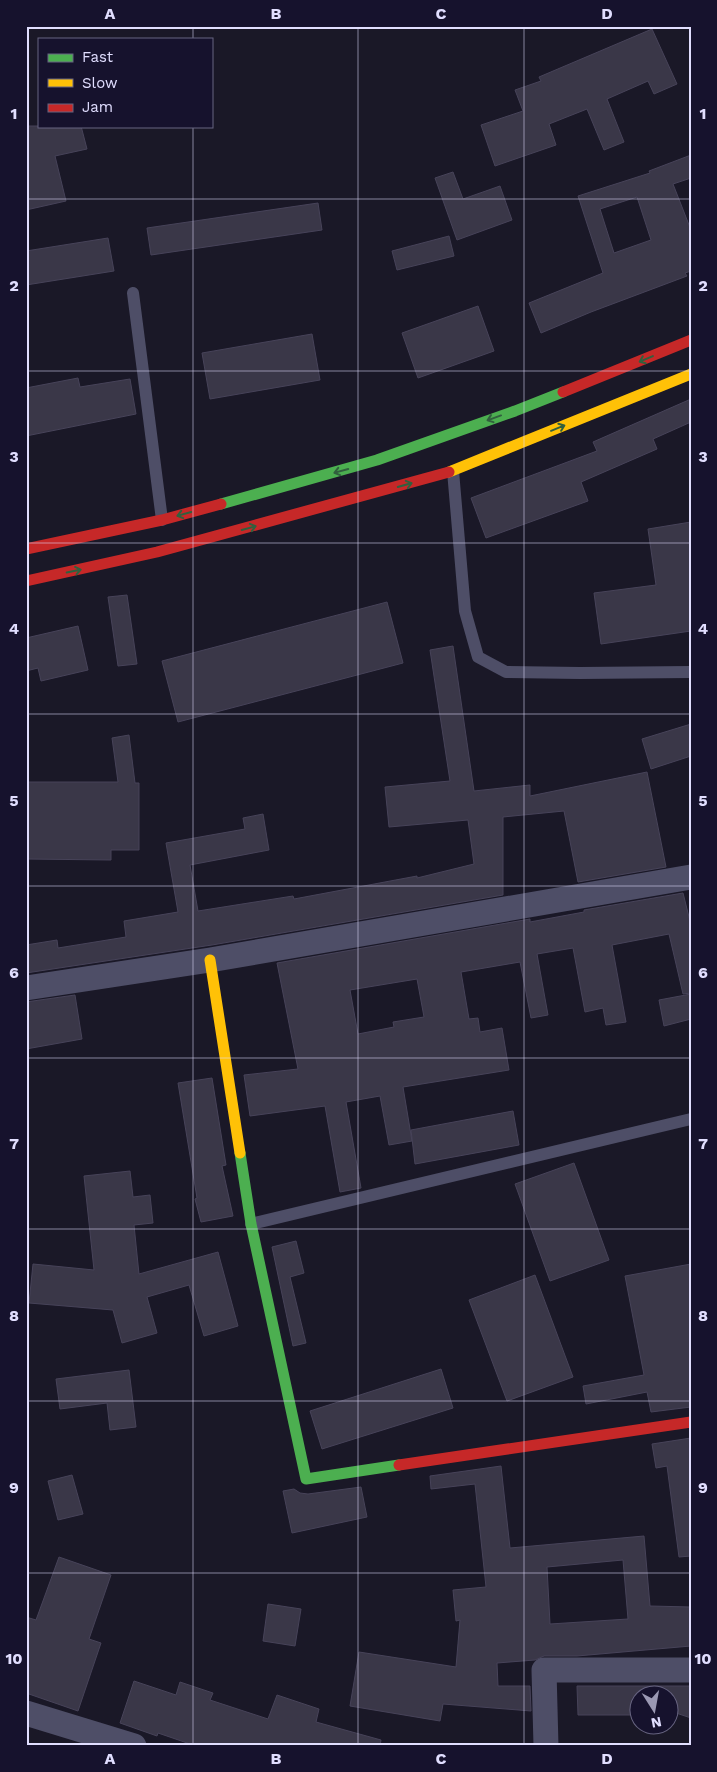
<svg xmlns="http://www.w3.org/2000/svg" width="717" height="1772" viewBox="0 0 717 1772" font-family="'Work Sans',sans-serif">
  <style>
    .building { fill: #3a3748; stroke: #474359; fill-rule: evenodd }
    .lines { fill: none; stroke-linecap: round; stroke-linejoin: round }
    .lane { stroke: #4e4e67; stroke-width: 12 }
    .street { stroke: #4e4e67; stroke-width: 25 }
    .fast { stroke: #4caf50; stroke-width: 11 }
    .slow { stroke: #ffc107; stroke-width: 11 }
    .jam { stroke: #c62828; stroke-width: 11 }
    .oneway { stroke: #31603e }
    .grid { fill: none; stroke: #e1deff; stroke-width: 1; stroke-opacity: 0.55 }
    .neatline { fill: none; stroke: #e1deff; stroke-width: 2 }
    .grid-label { font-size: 16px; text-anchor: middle; font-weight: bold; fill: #e1deff }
  </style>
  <rect width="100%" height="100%" fill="#1a1827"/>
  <g class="building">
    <path d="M652 29 677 84 654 94 648 81 607 99 624 142 604 150 587 109 549 124 556 145 495 166 481 125 523 111 515 90 541 81 539 77Z"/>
    <path d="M26 126H81L87 149 55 156 66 201 26 210Z"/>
    <path d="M691 155V178L673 184 691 230V271L685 273 687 276 591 312 541 333 529 303 603 273 578 196 650 173 649 171ZM637 197 651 240 614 253 600 209Z"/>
    <path d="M453 172 463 199 500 186 512 220 457 240 435 178Z"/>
    <path d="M318 203 322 230 151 255 147 228Z"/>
    <path d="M449 236 454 256 397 270 392 251Z"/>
    <path d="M108 238 114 271 26 285V251Z"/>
    <path d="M478 306 494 351 418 378 402 333Z"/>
    <path d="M312 334 320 380 210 399 202 353Z"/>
    <path d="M78 378 80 387 130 379 136 414 26 436V388Z"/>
    <path d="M691 399V422L653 439 657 449 581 482 588 501 486 538 471 498 597 451 593 442Z"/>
    <path d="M691 522V631L601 644 594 593 656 585 648 529Z"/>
    <path d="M127 595 137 664 118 666 108 597Z"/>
    <path d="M387 602 403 663 178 722 162 661Z"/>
    <path d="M78 626 88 670 41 681 38 668 26 671V638Z"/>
    <path d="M453 646 474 791 530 785V796L647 772 666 867 578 882 564 811 503 817V895L212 945 26 973V945L57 940 58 948 126 937 124 921 178 912 166 843 245 829 243 818 263 814 269 850 190 865 198 911 293 896 294 899 417 876V878L474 864 468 820 389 827 385 787 450 781 430 650Z"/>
    <path d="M691 724V756L651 769 642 739Z"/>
    <path d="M129 735 135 783H139V850H111V860L26 859V782H118L112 738Z"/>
    <path d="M683 893 691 925V993L683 994 669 934 612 945 626 1022 606 1025 603 1008 585 1012 573 948 537 954 548 1015 531 1018 520 962 461 972 469 1019 478 1018 480 1032 502 1028 509 1070 403 1087 412 1141 389 1145 380 1096 346 1102 361 1188 340 1192 325 1106 250 1116 244 1075 298 1069 277 963 530 919V922L584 912V910ZM417 979 424 1017 393 1022 394 1027 358 1034 350 990Z"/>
    <path d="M691 994V1019L664 1026 659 1000Z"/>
    <path d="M75 995 82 1039 26 1049V1002Z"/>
    <path d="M212 1078 226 1165 222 1166 233 1216 201 1222 195 1199 197 1198 178 1083Z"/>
    <path d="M513 1111 519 1145 415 1164 411 1130Z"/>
    <path d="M574 1163 609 1260 550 1281 515 1184Z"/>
    <path d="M130 1171 133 1197 150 1195 153 1223 134 1225 139 1274 218 1252 238 1326 204 1336 189 1285 147 1297 157 1333 122 1343 113 1310 29 1303 33 1264 94 1270 84 1176Z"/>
    <path d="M296 1241 304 1273 290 1277 306 1343 293 1346 272 1247Z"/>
    <path d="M691 1264V1407L651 1412 647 1392 586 1404 583 1386 644 1375 625 1276Z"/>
    <path d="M535 1275 573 1377 507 1401 469 1300Z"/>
    <path d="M441 1369 453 1408 322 1449 310 1411Z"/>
    <path d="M129 1370 136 1427 110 1430 107 1403 60 1409 56 1379Z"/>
    <path d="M691 1438V1556L679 1557 667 1466 656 1468 652 1444Z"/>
    <path d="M501 1466 510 1548 644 1536 650 1606 691 1607V1646L577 1656H544L535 1660 497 1663 498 1686H530L531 1711 443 1704 440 1721 350 1706 359 1652 456 1667 460 1620 456 1621 453 1590 486 1587 475 1484 431 1489 430 1476ZM623 1560 628 1619 550 1624 547 1567Z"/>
    <path d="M72 1475 83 1514 58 1520 48 1481Z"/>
    <path d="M361 1487 367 1517 292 1533 283 1491 294 1489 300 1493 308 1494Z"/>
    <path d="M59 1557 111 1575 89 1639 101 1643 78 1711 26 1693V1617L36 1620Z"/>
    <path d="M268 1604 301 1609 295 1646 263 1641Z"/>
    <path d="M134 1681 176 1695 180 1682 213 1693 210 1700 268 1719 277 1695 319 1709 316 1722 381 1740 380 1746H196L158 1733 157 1736 120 1723Z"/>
    <path d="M577 1686H691V1718L670 1711V1694H640V1715H578Z"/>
  </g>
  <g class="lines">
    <g class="lane">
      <path d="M133 293 162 520"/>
      <path d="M453 471 465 611 478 657 506 672 580 673 691 672"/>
      <path d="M251 1224 691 1119"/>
    </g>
    <g class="street">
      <path d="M26 988 210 960 691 877"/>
      <path d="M26 1713 134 1746"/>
      <path d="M546 1746 544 1670H691"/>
    </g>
    <g class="fast">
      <path d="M221 504 377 460 515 411 563 392"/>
      <path d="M240 1153 251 1224 306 1479 399 1465"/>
    </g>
    <g class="slow">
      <path d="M449 472 691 374"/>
      <path d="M210 960 240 1153"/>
    </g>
    <g class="jam">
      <path d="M563 392 691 340"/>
      <path d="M26 549 162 520 221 504"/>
      <path d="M26 581 157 552 449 472"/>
      <path d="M399 1465 691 1422"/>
    </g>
  </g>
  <defs><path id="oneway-shaft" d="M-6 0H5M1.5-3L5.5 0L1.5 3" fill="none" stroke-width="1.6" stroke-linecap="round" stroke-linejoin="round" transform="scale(1.25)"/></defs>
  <g class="oneway">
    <use href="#oneway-shaft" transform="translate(646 359) rotate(157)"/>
    <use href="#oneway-shaft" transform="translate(494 418) rotate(160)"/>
    <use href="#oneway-shaft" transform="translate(558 428) rotate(-22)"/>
    <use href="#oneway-shaft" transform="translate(341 471) rotate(165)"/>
    <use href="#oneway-shaft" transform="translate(405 485) rotate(-16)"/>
    <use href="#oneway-shaft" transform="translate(184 514) rotate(165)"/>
    <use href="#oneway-shaft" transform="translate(249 528) rotate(-15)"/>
    <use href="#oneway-shaft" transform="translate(74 571) rotate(-12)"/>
  </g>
  <path class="grid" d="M193 26V39M358 26V1746M524 26V1746M193 126V1746M26 199H691M26 371H691M26 543H691M26 714H691M26 886H691M26 1058H691M26 1229H691M26 1401H691M26 1573H691"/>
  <rect width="717" height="1772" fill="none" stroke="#16122d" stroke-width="55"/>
  <rect x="38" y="38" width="175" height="90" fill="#16122d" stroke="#676481"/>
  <rect x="48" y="54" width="25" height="8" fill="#4caf50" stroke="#676481"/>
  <text x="82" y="62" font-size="15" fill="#e1deff">Fast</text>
  <rect x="48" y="79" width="25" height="8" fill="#ffc107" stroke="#676481"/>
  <text x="82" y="88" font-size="15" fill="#e1deff">Slow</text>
  <rect x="48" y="104" width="25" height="8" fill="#c62828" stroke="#676481"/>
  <text x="82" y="112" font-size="15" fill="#e1deff">Jam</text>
  <g transform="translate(654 1710) rotate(169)"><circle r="24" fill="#16122d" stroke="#676481"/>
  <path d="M0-4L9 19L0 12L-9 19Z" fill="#9b99b3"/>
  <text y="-8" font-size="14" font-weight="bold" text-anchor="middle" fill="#e1deff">N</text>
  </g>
  <rect x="28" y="28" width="662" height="1716" class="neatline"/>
  <g class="grid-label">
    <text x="110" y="19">A</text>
    <text x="276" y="19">B</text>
    <text x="441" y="19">C</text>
    <text x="607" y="19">D</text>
    <text x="14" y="119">1</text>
    <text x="703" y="119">1</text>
    <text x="14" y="291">2</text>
    <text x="703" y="291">2</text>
    <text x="14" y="462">3</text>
    <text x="703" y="462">3</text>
    <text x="14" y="634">4</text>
    <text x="703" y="634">4</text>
    <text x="14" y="806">5</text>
    <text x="703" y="806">5</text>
    <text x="14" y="978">6</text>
    <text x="703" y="978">6</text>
    <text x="14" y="1149">7</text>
    <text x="703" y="1149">7</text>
    <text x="14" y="1321">8</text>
    <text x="703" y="1321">8</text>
    <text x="14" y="1493">9</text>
    <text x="703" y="1493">9</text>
    <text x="14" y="1664">10</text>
    <text x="703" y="1664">10</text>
    <text x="110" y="1764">A</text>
    <text x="276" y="1764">B</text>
    <text x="441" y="1764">C</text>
    <text x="607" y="1764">D</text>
  </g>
</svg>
